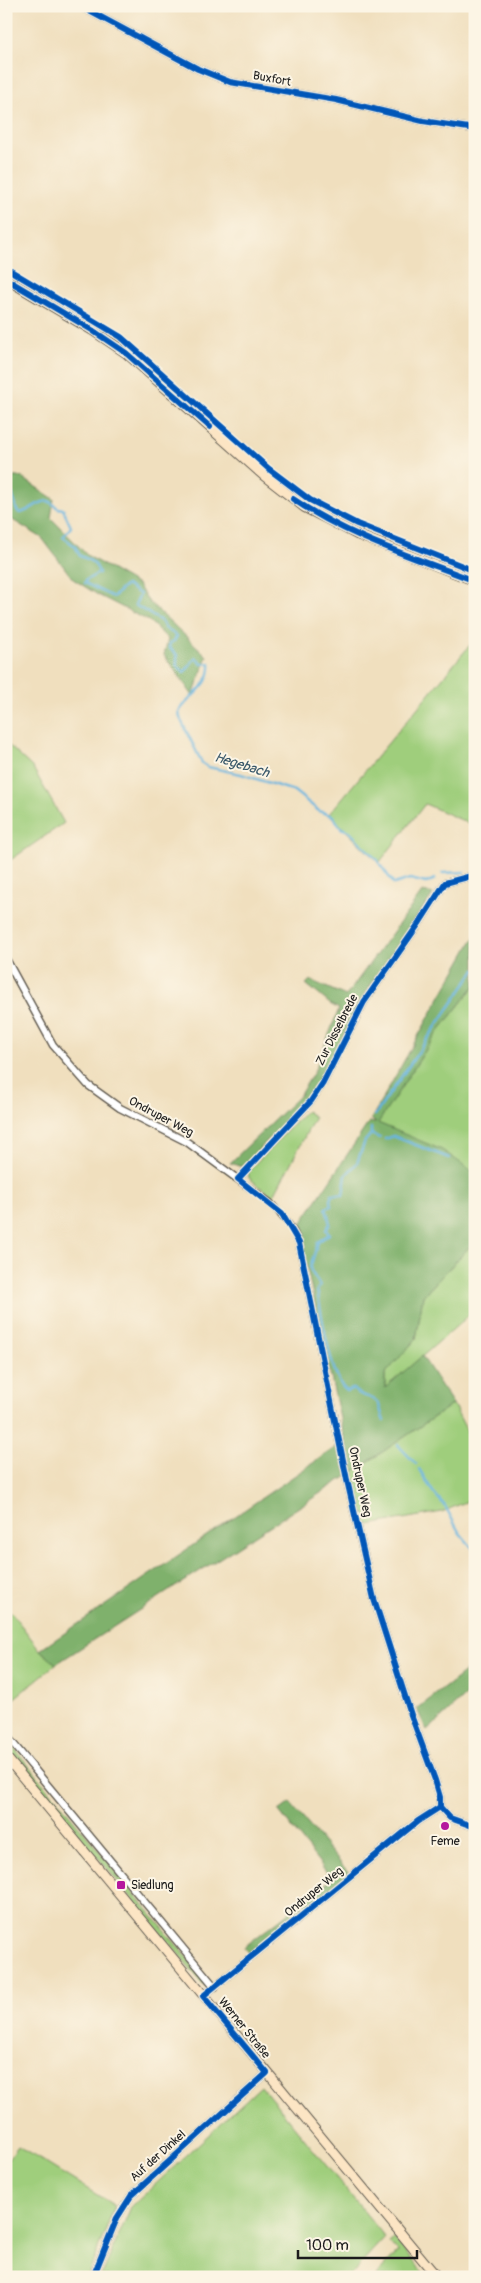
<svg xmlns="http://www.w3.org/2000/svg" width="481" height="2283" viewBox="0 0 481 2283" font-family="Pangolin,sans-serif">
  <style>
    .green { fill: #9fce7c; stroke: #5e754c }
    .forest { fill: #7fb16c; stroke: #4e6644 }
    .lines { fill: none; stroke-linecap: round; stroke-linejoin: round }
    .stream { stroke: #64b3de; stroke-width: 2.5 }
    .street-casing { stroke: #666055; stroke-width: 9 }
    .secondary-casing { stroke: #666055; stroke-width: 11 }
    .street { stroke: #fff; stroke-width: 6 }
    .secondary { stroke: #fce5c4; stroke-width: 9 }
    .cycleway-casing { stroke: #fcf5e5; stroke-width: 9 }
    .cycleway { stroke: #0057b8; stroke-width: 6 }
    .poi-dot { fill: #b5179e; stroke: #fcf5e5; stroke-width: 2 }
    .labels { text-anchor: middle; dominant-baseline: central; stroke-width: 4; stroke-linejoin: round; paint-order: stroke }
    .street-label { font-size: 12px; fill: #1c1c1c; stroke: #fcf5e5 }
    .poi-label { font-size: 12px; fill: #1c1c1c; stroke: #fcf5e5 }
    .water-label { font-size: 14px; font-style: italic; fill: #39586a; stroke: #fcf5e5 }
  </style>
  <rect width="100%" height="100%" fill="#fcf5e5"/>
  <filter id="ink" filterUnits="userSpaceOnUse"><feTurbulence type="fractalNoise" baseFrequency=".02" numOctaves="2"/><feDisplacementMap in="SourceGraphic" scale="10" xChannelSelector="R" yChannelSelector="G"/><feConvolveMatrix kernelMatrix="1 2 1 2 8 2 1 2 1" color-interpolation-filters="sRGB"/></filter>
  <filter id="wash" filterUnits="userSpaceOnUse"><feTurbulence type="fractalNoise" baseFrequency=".0096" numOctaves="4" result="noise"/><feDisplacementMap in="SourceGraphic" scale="20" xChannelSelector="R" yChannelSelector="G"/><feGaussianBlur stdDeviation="1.12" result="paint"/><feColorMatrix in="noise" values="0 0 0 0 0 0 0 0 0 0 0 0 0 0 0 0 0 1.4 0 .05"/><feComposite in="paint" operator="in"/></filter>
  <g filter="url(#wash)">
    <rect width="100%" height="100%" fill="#f0dfbe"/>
    <g class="green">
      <path d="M475 639V826L425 804 379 863 329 814Z"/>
      <path d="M6 743 33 768 64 823 6 863Z"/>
      <path d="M475 985V1173L377 1123 437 1033Z"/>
      <path d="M306 1111 315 1117 273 1197 249 1178 248 1171Z"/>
      <path d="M475 1241V1310L385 1389V1374L416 1339 423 1296Z"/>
      <path d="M453 1404 475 1447V1498L442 1512 363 1526 350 1474Z"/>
      <path d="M11 1612 40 1650 56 1664 6 1705V1616Z"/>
      <path d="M6 1738 209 1984 204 1985 6 1747Z"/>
      <path d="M261 2086 385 2237 348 2277H234L206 2272 205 2277H101L131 2207Z"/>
      <path d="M18 2146 115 2206 87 2277H6V2162Z"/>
      <path d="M394 2238 427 2277H375L398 2252 389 2242Z"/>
    </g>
    <g class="forest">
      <path d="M6 477H21L54 499 51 518 88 556 138 585 148 601 207 656 193 696 164 655 168 639 149 621 98 595 73 579 42 538 6 516Z"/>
      <path d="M422 892 433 894 361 1000 322 1079 308 1099 242 1167 230 1163 299 1096 314 1072 339 1009 330 1004 306 984 310 980 346 996Z"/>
      <path d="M475 936V985L437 1033 378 1123 442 1150 475 1173V1241L423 1296 416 1339 385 1374V1388L422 1356 453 1404 350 1474 56 1664 40 1650 345 1441 298 1228 369 1122 376 1123 371 1119Z"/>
      <path d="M475 1664V1687L427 1731 417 1709Z"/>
      <path d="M290 1803 349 1873 250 1955 244 1947 332 1879 279 1811Z"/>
    </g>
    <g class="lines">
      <g class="stream">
        <path d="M6 488 11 490 17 511 20 513C31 511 37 501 49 501L58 508 63 509 71 527 63 537 75 546 80 556C88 559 97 563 99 573L86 580 85 583 113 597 126 585 140 594 135 605 161 621 165 628 177 636 174 641 170 643 169 647 177 655V666L184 672C190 668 190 662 196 658L202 664 210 663C212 686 190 694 179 712L180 718 202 763 208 767 241 774 294 791 319 811 333 816 341 828 349 831 377 860 394 884 410 879 426 883 435 879"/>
        <path d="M442 873 464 872"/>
        <path d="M473 879 475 883"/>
        <path d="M375 1115 475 970"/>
        <path d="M371 1128V1134L365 1141 357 1163 346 1175 343 1195 332 1194 330 1200 331 1206 326 1208 330 1224 326 1230 329 1234 318 1242 310 1268C312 1275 317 1279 320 1286L317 1290C321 1310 331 1382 347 1391L353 1389C359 1397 369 1395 376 1401 381 1405 381 1415 384 1421"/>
        <path d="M371 1134 380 1138"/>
        <path d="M385 1139 393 1136 449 1158"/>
        <path d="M398 1445 416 1464"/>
        <path d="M419 1469 433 1492 445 1506 459 1532 475 1551"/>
      </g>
    </g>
  </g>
  <g filter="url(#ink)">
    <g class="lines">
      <defs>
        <g id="street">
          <path d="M80 6 198 69 230 82 336 100 423 121 475 129"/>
          <path d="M6 959 53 1045 88 1085 120 1108 187 1142 270 1203C283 1215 292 1227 299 1243L347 1480 374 1599 411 1715 435 1780 440 1797V1807L450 1818 475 1827"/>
          <path d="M238 1179 311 1101 323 1083 364 1002 420 922 445 883 475 875"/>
          <path d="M6 1735 215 1987"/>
          <path d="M203 1996 418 1821 440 1807"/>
          <path d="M93 2277 117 2218 131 2196 267 2073"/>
        </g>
        <g id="secondary">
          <path d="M6 279 92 330 126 353 263 475 304 507 358 535 475 581"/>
          <path d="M6 1757 437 2277"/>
        </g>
      </defs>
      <use href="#street" class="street-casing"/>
      <use href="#secondary" class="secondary-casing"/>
      <use href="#street" class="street"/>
      <use href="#secondary" class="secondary"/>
      <defs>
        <g id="cycleway">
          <path d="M80 6 198 69 230 82 336 100 423 121 475 129"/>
          <path d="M6 268 121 337 269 469 310 500 357 524 475 571"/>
          <path d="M6 279 92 330 126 353 210 427"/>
          <path d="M293 499C348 537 413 557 475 581"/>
          <path d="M475 875 445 883 420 922 364 1002 323 1083 311 1101 238 1179 282 1214 299 1243 347 1480 374 1599 411 1715 435 1780 440 1797V1807L450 1818 475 1827"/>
          <path d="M93 2277 117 2218 131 2196 267 2073 203 1996 418 1821 440 1807"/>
        </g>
      </defs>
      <use href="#cycleway" class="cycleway-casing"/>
      <use href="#cycleway" class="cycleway"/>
    </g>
  </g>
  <g class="poi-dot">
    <circle cx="445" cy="1826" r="5"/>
    <rect x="116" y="1880" width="10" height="10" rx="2.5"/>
  </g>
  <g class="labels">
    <g class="street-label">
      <text transform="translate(272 79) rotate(10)">Buxfort</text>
      <text transform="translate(337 1030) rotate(-63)">Zur Disselbrede</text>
      <text transform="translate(161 1117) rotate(28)">Ondruper Weg</text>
      <text transform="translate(360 1482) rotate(78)">Ondruper Weg</text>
      <text transform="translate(314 1892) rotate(-39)">Ondruper Weg</text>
      <text transform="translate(244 2028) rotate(51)">Werner Straße</text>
      <text transform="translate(158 2156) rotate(-42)">Auf der Dinkel</text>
    </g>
    <g class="poi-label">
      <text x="445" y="1841">Feme</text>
      <text x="131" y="1885" text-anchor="start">Siedlung</text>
    </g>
    <g class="water-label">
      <text transform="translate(242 765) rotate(17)">Hegebach</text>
    </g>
  </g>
  <rect width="481" height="2283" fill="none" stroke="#fcf5e5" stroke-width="25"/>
  <path d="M298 2250v8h119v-8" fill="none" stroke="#1c1c1c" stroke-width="2.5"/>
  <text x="306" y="2250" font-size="15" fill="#1c1c1c" stroke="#fcf5e5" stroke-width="4" paint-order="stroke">100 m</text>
</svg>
